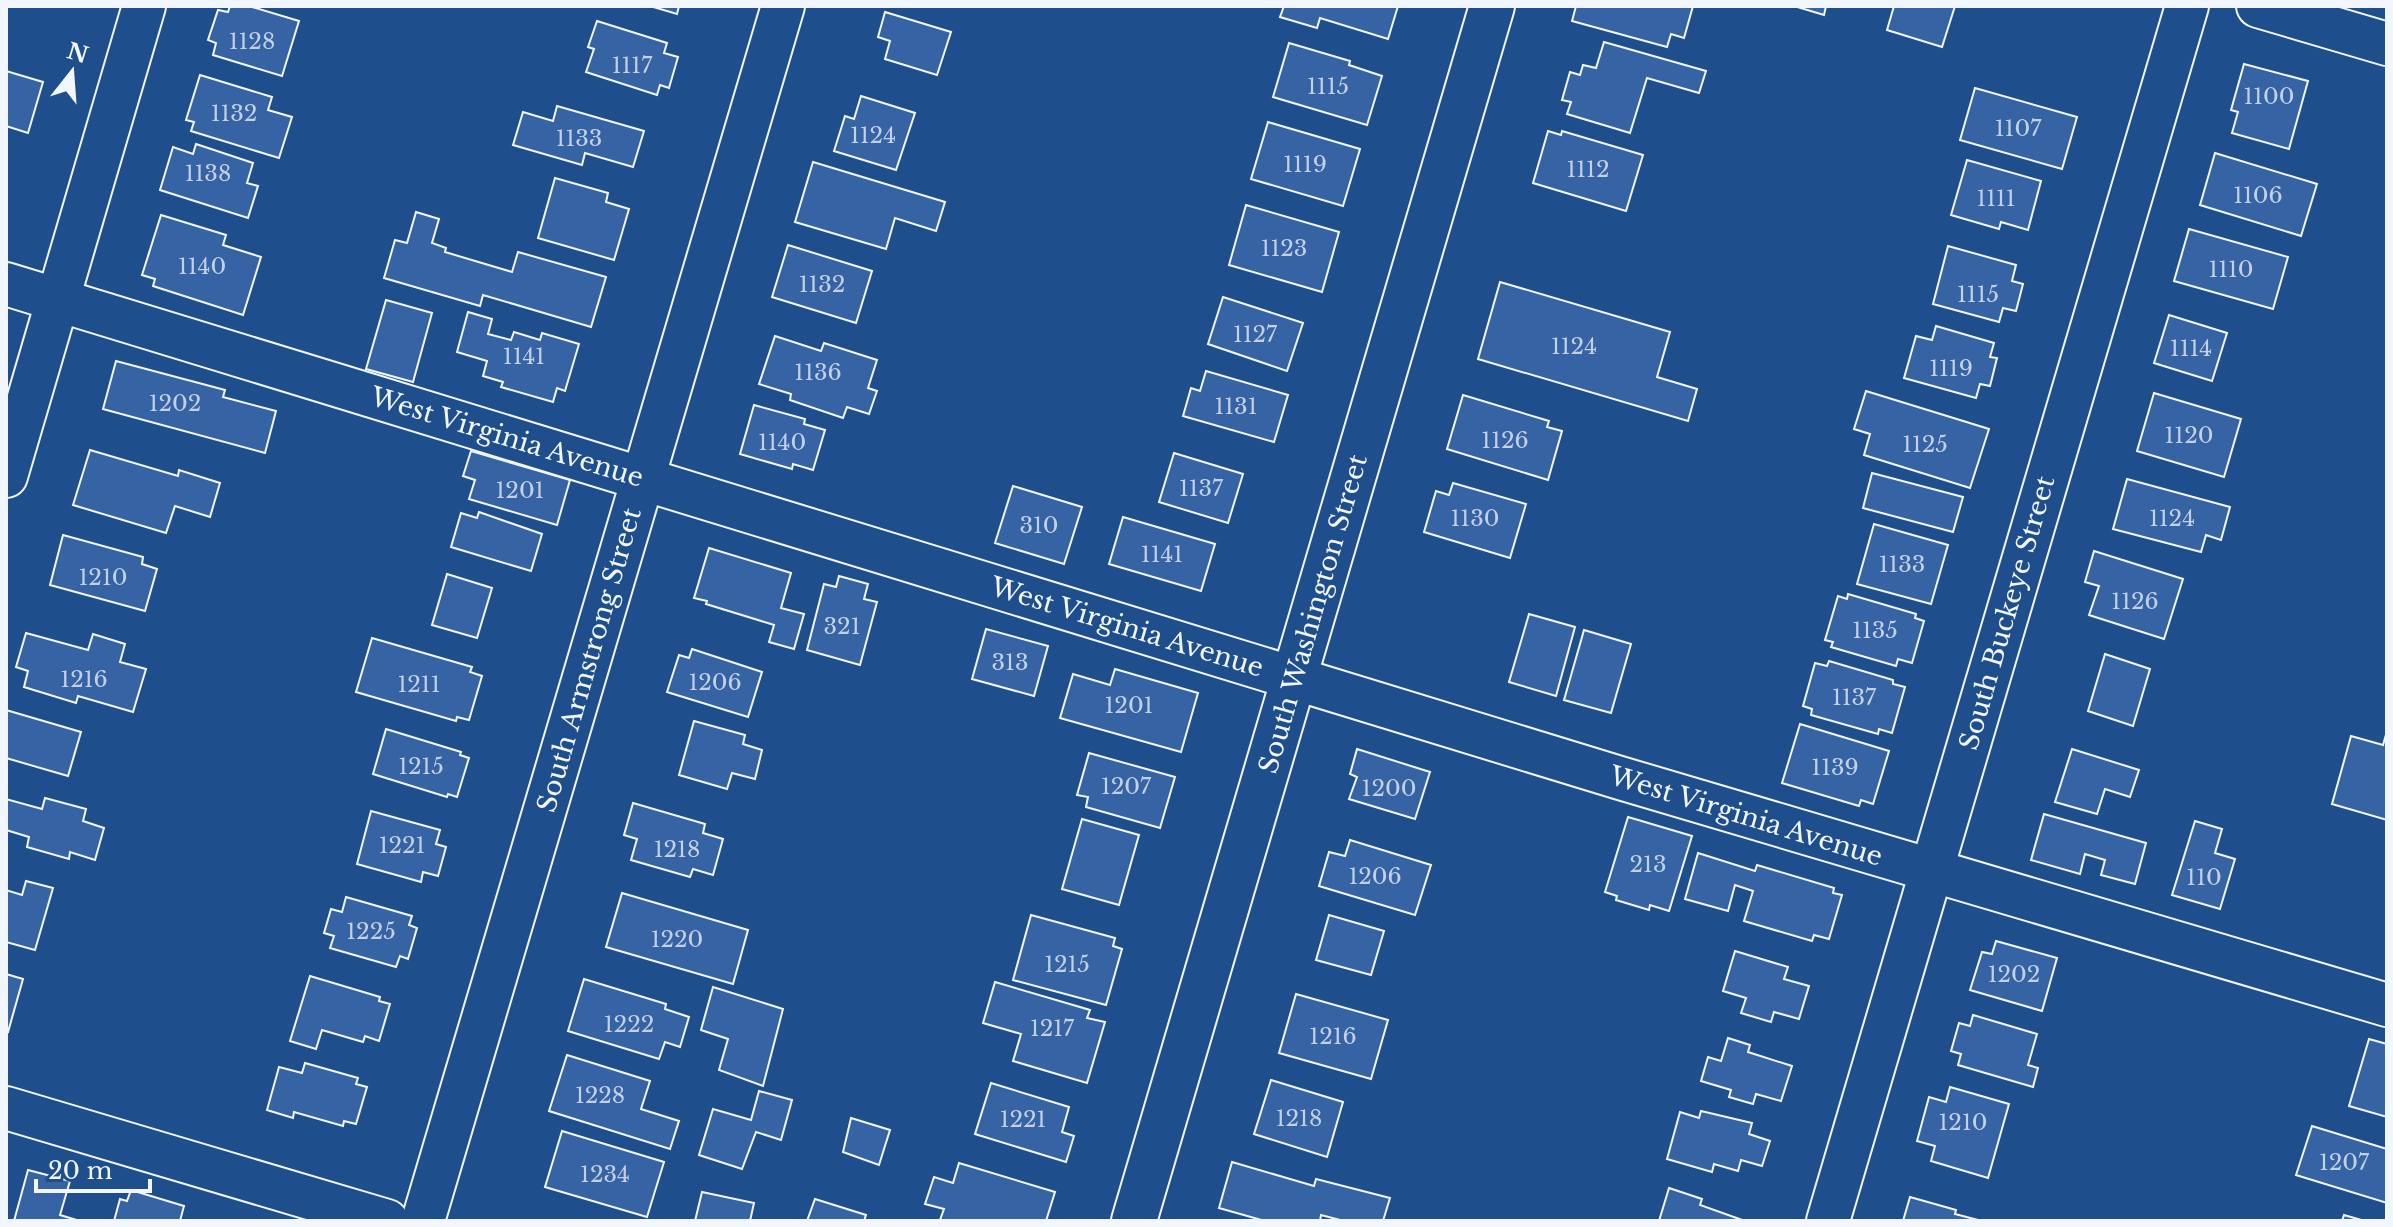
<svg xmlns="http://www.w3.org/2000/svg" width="2393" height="1227" viewBox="0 0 2393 1227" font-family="'Libre Baskerville',serif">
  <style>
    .building { fill: #3563a3; stroke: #f2f6ff; stroke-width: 2 }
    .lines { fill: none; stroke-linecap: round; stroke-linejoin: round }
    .minor-casing { stroke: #f2f6ff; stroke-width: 46 }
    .major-casing { stroke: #f2f6ff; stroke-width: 48 }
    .minor { stroke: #1f4e8c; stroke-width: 42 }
    .major { stroke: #1f4e8c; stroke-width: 44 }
    .labels { text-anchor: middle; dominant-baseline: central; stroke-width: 6; stroke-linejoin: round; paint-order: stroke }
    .number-label { font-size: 22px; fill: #c3d1e8 }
    .street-label { font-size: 26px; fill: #f2f6ff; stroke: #1f4e8c }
  </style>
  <rect width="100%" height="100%" fill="#1f4e8c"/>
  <g class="building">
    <path d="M230 6H249L299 21 282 76 213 55 216 43 208 40 218 10 228 12Z"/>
    <path d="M650 6H679L677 14Z"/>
    <path d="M1284 6H1398L1388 39 1320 18 1317 28 1280 17Z"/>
    <path d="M1576 6H1693L1684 38 1671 34 1667 47 1572 21Z"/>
    <path d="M1794 6H1826L1824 15Z"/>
    <path d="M1894 6H1955L1942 47 1887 30Z"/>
    <path d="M885 12 951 32 937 75 885 59 890 41 878 37Z"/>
    <path d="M597 21 667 43 664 53 678 57 669 88 660 85 657 95 586 72 594 49 588 47Z"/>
    <path d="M1604 42 1706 71 1699 93 1647 78 1630 133 1567 114 1571 102 1562 100 1570 72 1580 75 1583 65 1596 68Z"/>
    <path d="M1289 43 1350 61 1349 65 1382 76 1367 125 1273 97Z"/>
    <path d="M2244 64 2308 81 2289 149 2232 133 2238 112 2231 110Z"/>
    <path d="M6 71 43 82 28 133 6 126Z"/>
    <path d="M200 75 272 97 268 110 292 117 279 158 191 131 194 122 186 120Z"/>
    <path d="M1975 88 2077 117 2062 169 1960 140Z"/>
    <path d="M861 96 915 113 896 170 834 151 845 116 854 119Z"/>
    <path d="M557 106 644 131 633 167 585 153 582 165 513 145 523 112 553 121Z"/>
    <path d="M1268 122 1360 149 1343 206 1251 179Z"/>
    <path d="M1548 131 1561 135 1562 131 1643 155 1626 211 1533 183Z"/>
    <path d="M196 144 253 163 247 183 258 186 248 218 160 190 173 147 193 154Z"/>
    <path d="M2215 153 2317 184 2301 236 2200 205Z"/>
    <path d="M1967 160 2041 181 2028 230 2001 222 1999 229 1951 215Z"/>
    <path d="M813 162 945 202 936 231 895 218 886 249 795 222Z"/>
    <path d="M555 178 608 193 606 202 629 209 614 260 538 238Z"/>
    <path d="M1246 205 1339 232 1322 292 1229 265Z"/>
    <path d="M416 212 439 219 432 243 446 248 445 252 512 272 518 252 606 277 591 327 483 295 480 306 384 278 395 240 407 243Z"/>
    <path d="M161 215 226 235 223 245 261 257 243 315 153 286 155 279 142 275Z"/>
    <path d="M2189 229 2288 257 2273 309 2174 281Z"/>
    <path d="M788 245 872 271 856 323 772 297Z"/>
    <path d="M1948 246 2016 265 2012 281 2023 284 2016 311 2003 308 1999 322 1933 304Z"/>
    <path d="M1500 282 1670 332 1657 377 1697 389 1688 421 1478 359Z"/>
    <path d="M1223 297 1303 323 1287 371 1208 344Z"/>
    <path d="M386 300 432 313 413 382 366 369Z"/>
    <path d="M468 312 492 319 488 334 511 340 514 332 540 340 542 333 579 344 565 391 557 388 553 402 501 387 503 382 483 376 487 361 457 352Z"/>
    <path d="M2169 315 2227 333 2212 381 2154 363Z"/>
    <path d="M1936 326 1994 343 1990 357 1997 358 1990 386 1980 384 1976 398 1904 378 1916 336 1932 340Z"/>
    <path d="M775 336 821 351 824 343 877 360 868 388 877 391 869 414 847 407 843 418 790 400 791 394 759 384Z"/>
    <path d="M116 361 225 390 223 397 276 411 265 453 103 409Z"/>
    <path d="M1206 371 1288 395 1274 442 1183 416 1191 388 1200 391Z"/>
    <path d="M1866 391 1989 429 1970 488 1864 455 1870 434 1854 429Z"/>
    <path d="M2154 393 2241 419 2224 477 2137 451Z"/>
    <path d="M1463 395 1549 421 1547 427 1562 431 1548 480 1447 449Z"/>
    <path d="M754 405 805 419 804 424 825 430 813 470 793 464 792 469 740 454Z"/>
    <path d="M90 450 178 476 179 470 220 483 210 517 175 506 166 533 73 505Z"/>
    <path d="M471 451 570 480 557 525 469 499 475 480 463 476Z"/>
    <path d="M1174 453 1243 474 1228 523 1159 502Z"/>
    <path d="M1872 473 1963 497 1953 532 1863 508Z"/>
    <path d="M2127 479 2230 507 2221 540 2206 535 2201 552 2113 529Z"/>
    <path d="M1453 483 1526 504 1510 558 1424 532 1436 491 1449 495Z"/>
    <path d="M1013 486 1082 507 1064 564 995 543Z"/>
    <path d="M479 512 542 534 531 571 451 547 461 513 477 518Z"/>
    <path d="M1123 517 1215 544 1201 591 1109 564Z"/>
    <path d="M1874 524 1948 545 1931 604 1857 584Z"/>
    <path d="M63 535 143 557 142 564 157 569 145 611 50 585Z"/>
    <path d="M709 548 791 573 781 608 804 614 794 649 769 642 774 625 706 604 707 601 694 598Z"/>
    <path d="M2094 551 2183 579 2164 639 2089 615 2099 586 2085 582Z"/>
    <path d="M447 574 492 588 477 638 432 625Z"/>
    <path d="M839 576 868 584 864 599 877 602 860 665 807 650 824 584 836 587Z"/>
    <path d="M1848 594 1916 614 1915 618 1924 621 1912 663 1898 659 1896 666 1831 647 1833 642 1825 640 1838 596 1847 599Z"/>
    <path d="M1529 614 1575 627 1556 696 1509 682Z"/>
    <path d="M986 629 1048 646 1034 696 972 679Z"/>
    <path d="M1584 630 1631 644 1611 713 1564 700Z"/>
    <path d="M26 633 88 650 93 634 125 644 120 662 146 669 133 712 78 696 76 703 24 687 28 671 16 667Z"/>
    <path d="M372 638 472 667 470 672 482 676 469 720 457 717 456 721 356 692Z"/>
    <path d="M692 649 762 672 748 717 667 692 679 655 689 658Z"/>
    <path d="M2105 654 2150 669 2133 726 2088 711Z"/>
    <path d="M1829 661 1893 680V684L1905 687 1892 733 1879 729 1878 734 1811 715 1812 709 1803 706 1815 663 1827 666Z"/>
    <path d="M1115 669 1198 693 1181 752 1060 718 1073 674 1110 685Z"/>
    <path d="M6 710 81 732 68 776 6 758Z"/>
    <path d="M694 721 745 735 743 744 762 750 755 779 732 773 727 789 679 775Z"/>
    <path d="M1800 724 1889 751 1873 804 1861 800 1859 806 1782 783Z"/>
    <path d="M386 729 461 752 460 755 469 758 457 797 448 794 447 797 373 774Z"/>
    <path d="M2387 731V820L2332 804 2351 736 2383 745Z"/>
    <path d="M1357 749 1430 772 1415 819 1349 799 1357 777 1350 774Z"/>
    <path d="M2072 749 2139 770 2130 797 2105 789 2097 814 2055 802Z"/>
    <path d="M1089 753 1175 777 1160 828 1086 807 1088 797 1077 795Z"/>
    <path d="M45 798 86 809 83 821 104 828 95 860 70 852 69 859 27 847 29 837 6 830V799L42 809Z"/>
    <path d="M633 803 705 824 703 833 723 839 713 875 693 869 690 877 631 860 637 839 624 835Z"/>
    <path d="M371 811 440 830 436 844 446 847 438 876 423 872 421 882 357 864Z"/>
    <path d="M2044 814 2146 843 2135 884 2101 875 2105 860 2085 854 2080 874 2031 860Z"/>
    <path d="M1628 817 1692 836 1669 911 1650 905 1649 910 1616 900 1617 896 1605 892Z"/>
    <path d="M1082 819 1139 835 1119 905 1062 889Z"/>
    <path d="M2195 821 2222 829 2215 853 2235 859 2220 909 2172 895Z"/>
    <path d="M1350 840 1431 865 1415 915 1319 886 1329 852 1345 856Z"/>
    <path d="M1698 853 1755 871 1757 865 1834 888 1833 893 1842 895 1829 939 1814 935 1812 941 1744 921 1753 891 1735 885 1728 911 1685 899Z"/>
    <path d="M26 881 53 888 35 950 6 942V890L22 895Z"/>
    <path d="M622 893 748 930 733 984 606 947Z"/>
    <path d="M346 897 412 916 409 925 417 928 408 959 400 956 396 967 330 948 334 936 324 933 331 909 342 912Z"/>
    <path d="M1031 915 1115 938 1113 946 1122 949 1106 1005 1013 980Z"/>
    <path d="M1329 915 1384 931 1371 975 1316 960Z"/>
    <path d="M1996 941 2057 958 2042 1011 1970 990 1982 952 1992 954Z"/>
    <path d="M1735 951 1788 967 1784 979 1809 986 1799 1019 1774 1012 1771 1022 1741 1013 1746 998 1723 991Z"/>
    <path d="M6 974 23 979 8 1032 6 1031Z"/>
    <path d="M310 976 380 997 379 1001 390 1004 379 1041 365 1036 363 1042 322 1030 316 1049 290 1041Z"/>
    <path d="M584 979 666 1004 665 1009 689 1017 680 1047 665 1042 659 1059 568 1031Z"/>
    <path d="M995 982 1090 1010 1087 1018 1105 1022 1087 1083 1013 1061 1021 1034 983 1023Z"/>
    <path d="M713 987 783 1009 763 1086 719 1070 728 1039 701 1030Z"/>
    <path d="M1296 994 1388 1020 1371 1079 1279 1053Z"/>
    <path d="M1973 1015 2037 1034 2028 1065 2038 1068 2033 1087 1958 1065 1961 1054 1951 1051 1959 1023 1970 1026Z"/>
    <path d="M1728 1038 1750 1045 1748 1052 1792 1066 1781 1101 1756 1094 1753 1104 1729 1097 1731 1090 1701 1081 1708 1057 1721 1061Z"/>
    <path d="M2369 1039 2387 1044V1117L2349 1106Z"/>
    <path d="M567 1055 650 1081 641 1109 679 1121 670 1149 549 1111Z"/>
    <path d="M305 1063 358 1078 356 1084 367 1087 356 1124 344 1121 343 1126 294 1112 293 1118 267 1110 279 1067 302 1073Z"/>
    <path d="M1271 1080 1343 1102 1327 1157 1254 1134Z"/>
    <path d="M991 1083 1069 1107 1062 1132 1074 1136 1066 1162 975 1134Z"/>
    <path d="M1950 1087 2009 1104 1988 1178 1931 1161 1935 1146 1917 1141 1929 1097 1946 1102Z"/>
    <path d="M759 1091 792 1100 781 1140 756 1132 742 1169 699 1155 713 1109 751 1120Z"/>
    <path d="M1701 1111 1752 1123 1749 1134 1770 1141 1762 1166 1741 1160 1738 1171 1714 1164 1712 1172 1667 1159 1680 1112 1699 1118Z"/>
    <path d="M851 1118 890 1130 879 1165 843 1152Z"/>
    <path d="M2312 1126 2387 1149V1203L2296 1175Z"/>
    <path d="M562 1131 664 1162 647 1217 545 1187Z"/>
    <path d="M1232 1162 1314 1186 1316 1179 1390 1198 1383 1221H1344L1321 1215 1320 1221H1265L1219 1208Z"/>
    <path d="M959 1163 1055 1192 1046 1221 940 1220 944 1209 925 1204 934 1177 953 1183Z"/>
    <path d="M28 1170 70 1181 60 1215 80 1221H14Z"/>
    <path d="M1669 1188 1702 1199 1700 1205 1745 1221H1659Z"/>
    <path d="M131 1190 184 1206 180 1221H114L120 1199 127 1201Z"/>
    <path d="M702 1192 754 1203 750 1221H695Z"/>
    <path d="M1910 1197 1956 1210 1955 1214 1982 1221H1903Z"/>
    <path d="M815 1199 866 1215 864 1221H807Z"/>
    <path d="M2344 1215 2365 1221H2342Z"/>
  </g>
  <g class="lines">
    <defs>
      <g id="minor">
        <path d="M2258 6 2387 44"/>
        <path d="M6 284 1620 778 2387 1005"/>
        <path d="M6 476 144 6"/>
        <path d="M6 1108 387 1221"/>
        <path d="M423 1221 783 6"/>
        <path d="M1828 1221 2187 6"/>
      </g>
      <path id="major" d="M1134 1221 1492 6"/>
    </defs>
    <use href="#minor" class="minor-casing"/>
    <use href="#major" class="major-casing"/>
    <use href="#minor" class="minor"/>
    <use href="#major" class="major"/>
  </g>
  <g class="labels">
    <g class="number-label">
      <text x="252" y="41">1128</text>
      <text x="632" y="65">1117</text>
      <text x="1328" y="86">1115</text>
      <text x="2269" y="96">1100</text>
      <text x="234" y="113">1132</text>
      <text x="2018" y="128">1107</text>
      <text x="873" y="135">1124</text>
      <text x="579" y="138">1133</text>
      <text x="1305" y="164">1119</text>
      <text x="1588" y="169">1112</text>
      <text x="208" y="173">1138</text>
      <text x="2258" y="195">1106</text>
      <text x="1996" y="198">1111</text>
      <text x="1284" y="248">1123</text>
      <text x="202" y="266">1140</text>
      <text x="2231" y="269">1110</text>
      <text x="822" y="284">1132</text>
      <text x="1978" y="294">1115</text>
      <text x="1255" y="334">1127</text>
      <text x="1574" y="346">1124</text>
      <text x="2191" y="348">1114</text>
      <text x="524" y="356">1141</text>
      <text x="1951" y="368">1119</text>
      <text x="818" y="372">1136</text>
      <text x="175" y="403">1202</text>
      <text x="1236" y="406">1131</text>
      <text x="2189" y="435">1120</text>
      <text x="1505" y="440">1126</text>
      <text x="782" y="442">1140</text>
      <text x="1925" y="444">1125</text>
      <text x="1201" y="488">1137</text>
      <text x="520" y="490">1201</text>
      <text x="1475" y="518">1130</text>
      <text x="2172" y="518">1124</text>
      <text x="1039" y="525">310</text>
      <text x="1162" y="554">1141</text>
      <text x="1902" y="564">1133</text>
      <text x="103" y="577">1210</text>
      <text x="2135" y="601">1126</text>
      <text x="842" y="626">321</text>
      <text x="1875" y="630">1135</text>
      <text x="1010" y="662">313</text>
      <text x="84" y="679">1216</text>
      <text x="715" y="682">1206</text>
      <text x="419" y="684">1211</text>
      <text x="1854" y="697">1137</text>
      <text x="1129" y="705">1201</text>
      <text x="421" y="766">1215</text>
      <text x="1835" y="767">1139</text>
      <text x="1126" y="786">1207</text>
      <text x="1389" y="788">1200</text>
      <text x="402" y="845">1221</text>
      <text x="677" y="849">1218</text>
      <text x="1648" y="864">213</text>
      <text x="1375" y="876">1206</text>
      <text x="2204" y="877">110</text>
      <text x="371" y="931">1225</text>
      <text x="677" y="939">1220</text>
      <text x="1067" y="964">1215</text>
      <text x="2014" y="974">1202</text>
      <text x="629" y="1024">1222</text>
      <text x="1052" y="1028">1217</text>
      <text x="1333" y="1036">1216</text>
      <text x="600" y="1095">1228</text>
      <text x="1299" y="1118">1218</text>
      <text x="1023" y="1119">1221</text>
      <text x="1963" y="1122">1210</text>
      <text x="2344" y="1162">1207</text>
      <text x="605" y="1174">1234</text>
    </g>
    <g class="street-label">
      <text transform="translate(507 437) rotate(17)">West Virginia Avenue</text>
      <text transform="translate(2007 613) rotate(-74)">South Buckeye Street</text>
      <text transform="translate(1313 614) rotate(-74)">South Washington Street</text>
      <text transform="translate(1127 627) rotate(17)">West Virginia Avenue</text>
      <text transform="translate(589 660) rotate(-74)">South Armstrong Street</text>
      <text transform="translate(1746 816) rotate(17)">West Virginia Avenue</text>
    </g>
  </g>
  <rect width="2393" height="1227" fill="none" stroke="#f2f6ff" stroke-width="16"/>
  <g transform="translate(72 72) rotate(17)" stroke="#1f4e8c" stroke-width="6" paint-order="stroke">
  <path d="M0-6L14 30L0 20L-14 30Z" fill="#f2f6ff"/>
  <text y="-12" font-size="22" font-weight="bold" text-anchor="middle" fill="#f2f6ff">N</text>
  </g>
  <path d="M36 1179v12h114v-12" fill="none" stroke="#f2f6ff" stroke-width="4"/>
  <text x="48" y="1179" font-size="24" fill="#f2f6ff" stroke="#1f4e8c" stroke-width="6" paint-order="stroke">20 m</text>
</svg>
